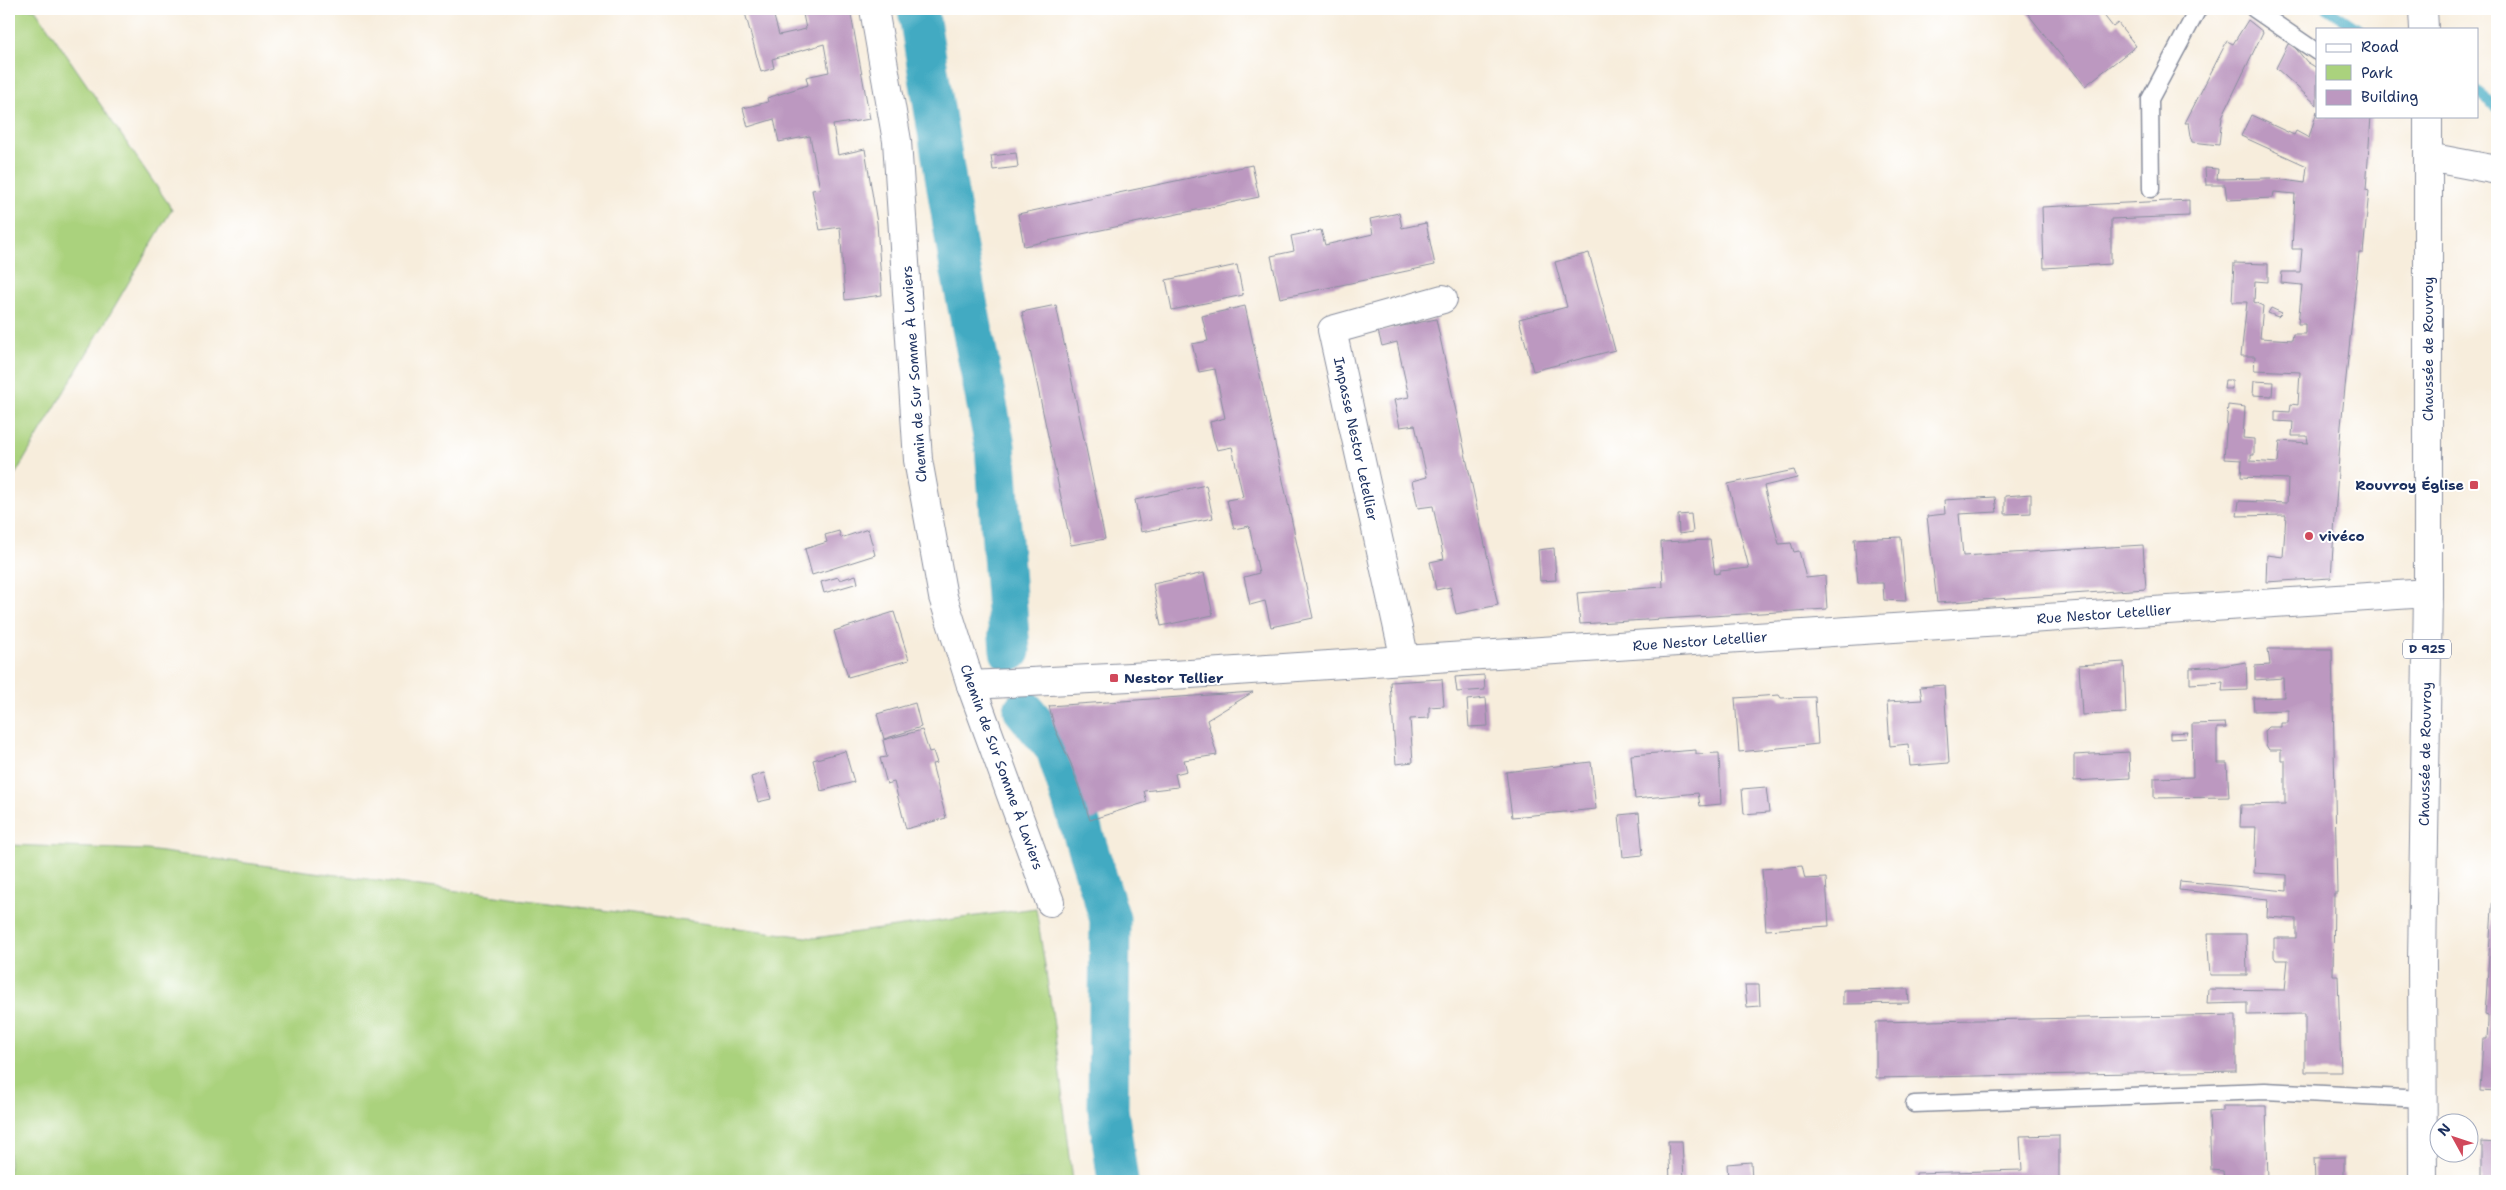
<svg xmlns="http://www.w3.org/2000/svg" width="2506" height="1190" viewBox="0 0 2506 1190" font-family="'Shantell Sans',sans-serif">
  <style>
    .green { fill: #aad27d; stroke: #62806e }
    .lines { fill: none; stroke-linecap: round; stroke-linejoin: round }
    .stream { stroke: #42aac2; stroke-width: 11 }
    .canal { stroke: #42aac2; stroke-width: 41 }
    .building { fill: #bc98c0 }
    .service-casing { stroke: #898e9d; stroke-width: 19 }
    .minor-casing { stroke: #898e9d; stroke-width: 30 }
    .primary-casing { stroke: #898e9d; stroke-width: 30 }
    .service { stroke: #fff; stroke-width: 16 }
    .minor { stroke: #fff; stroke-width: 28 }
    .primary { stroke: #fff; stroke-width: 28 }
    .poi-dot { fill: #d1495b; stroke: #fff; stroke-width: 2 }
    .labels { text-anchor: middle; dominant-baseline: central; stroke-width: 4; stroke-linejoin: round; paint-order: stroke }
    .shield { fill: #fff; stroke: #5f6d8e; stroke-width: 1 }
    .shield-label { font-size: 12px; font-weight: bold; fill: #1b2f5e }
    .street-label { font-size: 14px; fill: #1b2f5e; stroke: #fff }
    .poi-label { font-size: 14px; font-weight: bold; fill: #1b2f5e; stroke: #fff; text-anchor: start }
  </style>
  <rect width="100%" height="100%" fill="#fff"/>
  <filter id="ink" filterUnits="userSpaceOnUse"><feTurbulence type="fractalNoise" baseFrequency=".02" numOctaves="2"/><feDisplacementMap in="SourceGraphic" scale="10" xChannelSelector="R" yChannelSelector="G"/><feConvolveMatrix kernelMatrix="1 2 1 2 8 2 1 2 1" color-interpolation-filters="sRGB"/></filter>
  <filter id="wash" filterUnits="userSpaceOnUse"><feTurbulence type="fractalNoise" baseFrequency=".0096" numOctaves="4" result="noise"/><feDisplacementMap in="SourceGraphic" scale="20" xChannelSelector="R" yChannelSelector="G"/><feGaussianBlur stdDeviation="1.12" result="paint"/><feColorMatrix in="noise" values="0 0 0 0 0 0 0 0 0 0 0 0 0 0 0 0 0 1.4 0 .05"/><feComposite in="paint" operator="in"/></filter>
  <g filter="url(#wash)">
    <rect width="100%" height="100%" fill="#f7eddc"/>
    <g class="green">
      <path d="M9 9H35L172 209 9 485Z"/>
      <path d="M9 845 147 850 814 938 1036 908 1053 1018 1073 1181H9Z"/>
    </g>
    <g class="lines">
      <g class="stream">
        <path d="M2328 9 2358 29"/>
        <path d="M2477 92 2497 107"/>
      </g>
      <g class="canal">
        <path d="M918 9 959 261 995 446 1010 651"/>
        <path d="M1024 710 1056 749 1110 919 1108 1109 1118 1181"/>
      </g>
    </g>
    <g id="blocks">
      <g class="building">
        <path d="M744 9H772L779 35 806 29 802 9H850L870 119 833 125 838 155 865 149 877 223 882 295 845 300 840 227 820 230 812 190 820 189 810 136 779 142 774 119 748 127 743 108 768 102 767 98 808 85 806 77 829 72 824 44 772 59 774 68 761 72Z"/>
        <path d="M2024 9H2099L2113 27 2118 23 2136 46 2085 86Z"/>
        <path d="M2248 20 2263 32 2222 117 2219 145 2192 142 2189 123H2185L2227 41 2233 44Z"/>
        <path d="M2288 44H2292L2307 62 2317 68V105L2276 68Z"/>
        <path d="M2317 111V116H2371L2366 190 2369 191 2363 253H2359L2341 426 2331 578 2266 582 2267 555 2283 557 2286 515 2237 516 2239 501 2287 503 2288 479 2241 477 2242 460 2224 459 2228 405 2245 407 2243 438 2254 439V455H2251V461L2278 463 2280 441 2308 443 2307 436H2292L2293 422 2275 421V411L2290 412 2291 404 2298 405 2300 372 2254 370 2255 356H2241L2247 302H2232L2234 263 2268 264V282L2255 281 2254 302 2263 306 2260 338 2292 340 2293 334H2305V324H2298L2302 285 2281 283 2282 272H2300L2302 249H2292L2295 194 2274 192 2273 198 2227 200 2225 185H2206L2205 168 2218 169 2217 179 2270 178 2305 183 2307 166 2241 136 2251 115 2294 135 2296 131 2309 138Z"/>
        <path d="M1016 153 1018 167 993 170 991 156Z"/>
        <path d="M1252 165 1259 197 1024 246 1018 214Z"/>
        <path d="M2189 200V216L2111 219V264L2044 268 2042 207Z"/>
        <path d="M1399 213 1402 228 1426 223 1435 265 1280 298 1271 256 1294 251 1291 236 1321 230 1325 245 1373 234 1370 219Z"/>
        <path d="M1589 253 1615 350 1533 371 1519 319 1567 307 1555 262Z"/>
        <path d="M1237 265 1243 295 1172 310 1166 280Z"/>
        <path d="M1056 305 1105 539 1071 545 1022 312Z"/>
        <path d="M1245 306 1313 618 1271 627 1265 601 1250 605 1244 577 1259 573 1249 526 1234 529 1227 500 1243 497 1232 447 1217 450 1213 437 1210 422 1225 418 1215 369 1199 372 1192 344 1208 341 1202 316Z"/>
        <path d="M2271 308 2282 313 2278 317 2268 313Z"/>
        <path d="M1436 319 1498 605 1456 614 1450 587 1436 590 1430 562 1444 559 1433 506 1418 508 1412 481 1427 477 1415 425 1400 427 1394 400 1409 397 1397 342 1382 346 1378 331Z"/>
        <path d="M2225 380H2232V389H2224Z"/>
        <path d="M2254 381 2273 382 2272 396 2253 395Z"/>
        <path d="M1794 470 1797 478 1764 486 1779 544 1791 543 1794 552 1799 551 1806 578 1825 576 1827 609 1580 624 1577 593 1663 587 1661 542 1710 540 1715 574 1720 573V571L1749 568 1728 484Z"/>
        <path d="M1206 485 1213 518 1141 532 1135 500Z"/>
        <path d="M2031 494V513L2005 514V496Z"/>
        <path d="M1995 497 1997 512 1959 514 1963 556 2143 545 2146 589 1937 603 1927 516 1945 514 1944 500Z"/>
        <path d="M1691 514 1693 532 1679 534 1678 515Z"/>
        <path d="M868 529 875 555 812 575 805 549 827 542 825 535 839 531 841 538Z"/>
        <path d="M1901 537 1906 601 1884 600 1883 583H1858L1854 539Z"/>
        <path d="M1554 548 1556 580 1540 581 1538 550Z"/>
        <path d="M1204 573 1213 615 1161 626 1153 584Z"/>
        <path d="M856 575 858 583 824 593 821 582 838 577 840 580Z"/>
        <path d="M894 612 909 660 848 677 834 631Z"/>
        <path d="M2268 649H2332L2337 893H2334L2333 975H2338L2341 1072H2305V1014L2247 1015V1003L2207 1004 2208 989 2285 990 2288 960H2276L2274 957V938H2296V919L2267 917 2268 899 2179 890 2180 881 2287 891V875L2254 873 2256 827H2240L2241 805 2285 804V761H2281V750H2269L2266 745 2265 731 2269 727H2281V723H2288V710L2254 711 2253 698 2284 697 2283 678 2255 680V666L2270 665Z"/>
        <path d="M2124 662 2126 713 2082 715 2079 665Z"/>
        <path d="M2246 662 2247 690 2222 691 2223 682 2190 684V668L2222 666Z"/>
        <path d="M1484 675 1485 690 1457 692 1455 677Z"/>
        <path d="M1442 679 1444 706 1429 707V718L1410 719 1413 762 1396 764 1390 682Z"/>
        <path d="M1944 685 1949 763 1910 766 1908 744 1890 746 1887 702 1922 700 1920 687Z"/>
        <path d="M1253 692 1207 720 1217 755 1184 760 1187 771 1175 774 1178 787 1144 791 1147 802 1090 820 1071 764 1055 729 1049 706Z"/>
        <path d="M1779 695 1781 698 1815 697 1818 744 1739 752 1735 698Z"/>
        <path d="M1486 698 1488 726 1469 727 1467 700Z"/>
        <path d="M915 703 921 727 884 739 877 714Z"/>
        <path d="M2225 723 2226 728H2217V763H2227L2229 797 2154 798V778L2193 777 2192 724Z"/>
        <path d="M922 730 929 752 933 751 937 763 932 764 946 818 906 829 894 782 887 784 880 758 887 757 883 740Z"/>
        <path d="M2188 732 2186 738 2170 739V733Z"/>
        <path d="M1696 750V754L1719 753 1721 804 1700 806 1698 793 1635 799 1631 755Z"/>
        <path d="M845 751 854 782 821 791 813 760Z"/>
        <path d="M2129 752 2130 778 2074 781V755Z"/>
        <path d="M1591 762 1596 809 1512 817 1506 772Z"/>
        <path d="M764 773 771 799 758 802 751 777Z"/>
        <path d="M1766 787 1769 812 1744 814 1742 789Z"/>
        <path d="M1639 813 1643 855 1623 857 1619 815Z"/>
        <path d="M2496 848H2497V1092L2480 1091 2483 1039H2487L2488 1022V1016L2485 1015Z"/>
        <path d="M1802 866 1805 879 1826 878 1829 926 1766 930 1762 869Z"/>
        <path d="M2207 934H2246L2247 975H2210Z"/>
        <path d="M1745 985H1759L1760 1006 1747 1007Z"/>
        <path d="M1908 989 1909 1003 1843 1004V990Z"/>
        <path d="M2236 1015V1071L1876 1078V1022Z"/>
        <path d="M2222 1106H2266L2268 1181H2224L2223 1171 2211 1170 2209 1112 2222 1111Z"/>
        <path d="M2059 1135V1181H1916V1173L2022 1170 2020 1136Z"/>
        <path d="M1668 1141H1682L1684 1180H1670Z"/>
        <path d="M2482 1142 2497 1143V1181H2482Z"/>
        <path d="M2344 1157V1181H2315L2314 1158Z"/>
        <path d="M1751 1162 1752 1181H1728L1727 1164Z"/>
      </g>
    </g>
  </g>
  <g filter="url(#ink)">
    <use href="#blocks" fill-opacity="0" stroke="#898e9d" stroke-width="1"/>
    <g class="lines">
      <defs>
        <g id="service">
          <path d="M2254 9 2317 52"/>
          <path d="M2151 189 2150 99 2198 9"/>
          <path d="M1914 1104 2265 1091 2423 1099"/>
        </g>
        <g id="minor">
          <path d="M874 9 897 141 918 460 943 597 971 685 1050 902"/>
          <path d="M2428 157 2497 170"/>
          <path d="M1405 660 1332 330 1443 299"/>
          <path d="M971 685 1190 674 2428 593"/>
        </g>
        <g id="primary">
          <path d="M2423 9 2424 29"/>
          <path d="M2423 1181 2422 962 2428 593V116"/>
        </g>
      </defs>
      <use href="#service" class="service-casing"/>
      <use href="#minor" class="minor-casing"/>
      <use href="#primary" class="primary-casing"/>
      <use href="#service" class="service"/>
      <use href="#minor" class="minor"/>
      <use href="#primary" class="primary"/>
    </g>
  </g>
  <g class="poi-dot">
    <rect x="2469" y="480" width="10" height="10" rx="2.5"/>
    <circle cx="2309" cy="536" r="5"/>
    <rect x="1109" y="673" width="10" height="10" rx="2.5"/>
  </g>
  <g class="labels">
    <rect class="shield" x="2403" y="639.5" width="48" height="19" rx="4"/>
    <g class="shield-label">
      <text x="2427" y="649">D 925</text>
    </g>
    <g class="street-label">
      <text transform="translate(2428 349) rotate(-90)">Chaussée de Rouvroy</text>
      <text transform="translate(914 374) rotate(-94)">Chemin de Sur Somme À Laviers</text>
      <text transform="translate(1356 439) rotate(78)">Impasse Nestor Letellier</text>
      <text transform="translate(2104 614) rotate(-4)">Rue Nestor Letellier</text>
      <text transform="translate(1700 641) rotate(-4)">Rue Nestor Letellier</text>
      <text transform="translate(2425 754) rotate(-89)">Chaussée de Rouvroy</text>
      <text transform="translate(1002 767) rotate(70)">Chemin de Sur Somme À Laviers</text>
    </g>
    <g class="poi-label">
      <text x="2464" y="485" text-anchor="end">Rouvroy Église</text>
      <text x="2319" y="536">vivéco</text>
      <text x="1124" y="678">Nestor Tellier</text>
    </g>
  </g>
  <rect width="2506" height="1190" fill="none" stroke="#fff" stroke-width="30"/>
  <rect x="2316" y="28" width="162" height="90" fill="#ffffff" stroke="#a4acbf"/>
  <rect x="2326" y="44" width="25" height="8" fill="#ffffff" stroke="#a4acbf"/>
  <text x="2361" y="52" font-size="15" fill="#1b2f5e">Road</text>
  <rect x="2326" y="65" width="25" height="15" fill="#aad27d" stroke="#a4acbf"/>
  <text x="2361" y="78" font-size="15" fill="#1b2f5e">Park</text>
  <rect x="2326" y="90" width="25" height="15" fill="#bc98c0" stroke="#a4acbf"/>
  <text x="2361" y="102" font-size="15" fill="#1b2f5e">Building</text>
  <g transform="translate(2454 1138) rotate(310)"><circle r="24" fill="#ffffff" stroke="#a4acbf"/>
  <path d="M0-4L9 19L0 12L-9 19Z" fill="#d1495b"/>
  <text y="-8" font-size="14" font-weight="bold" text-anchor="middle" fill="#1b2f5e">N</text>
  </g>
</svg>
